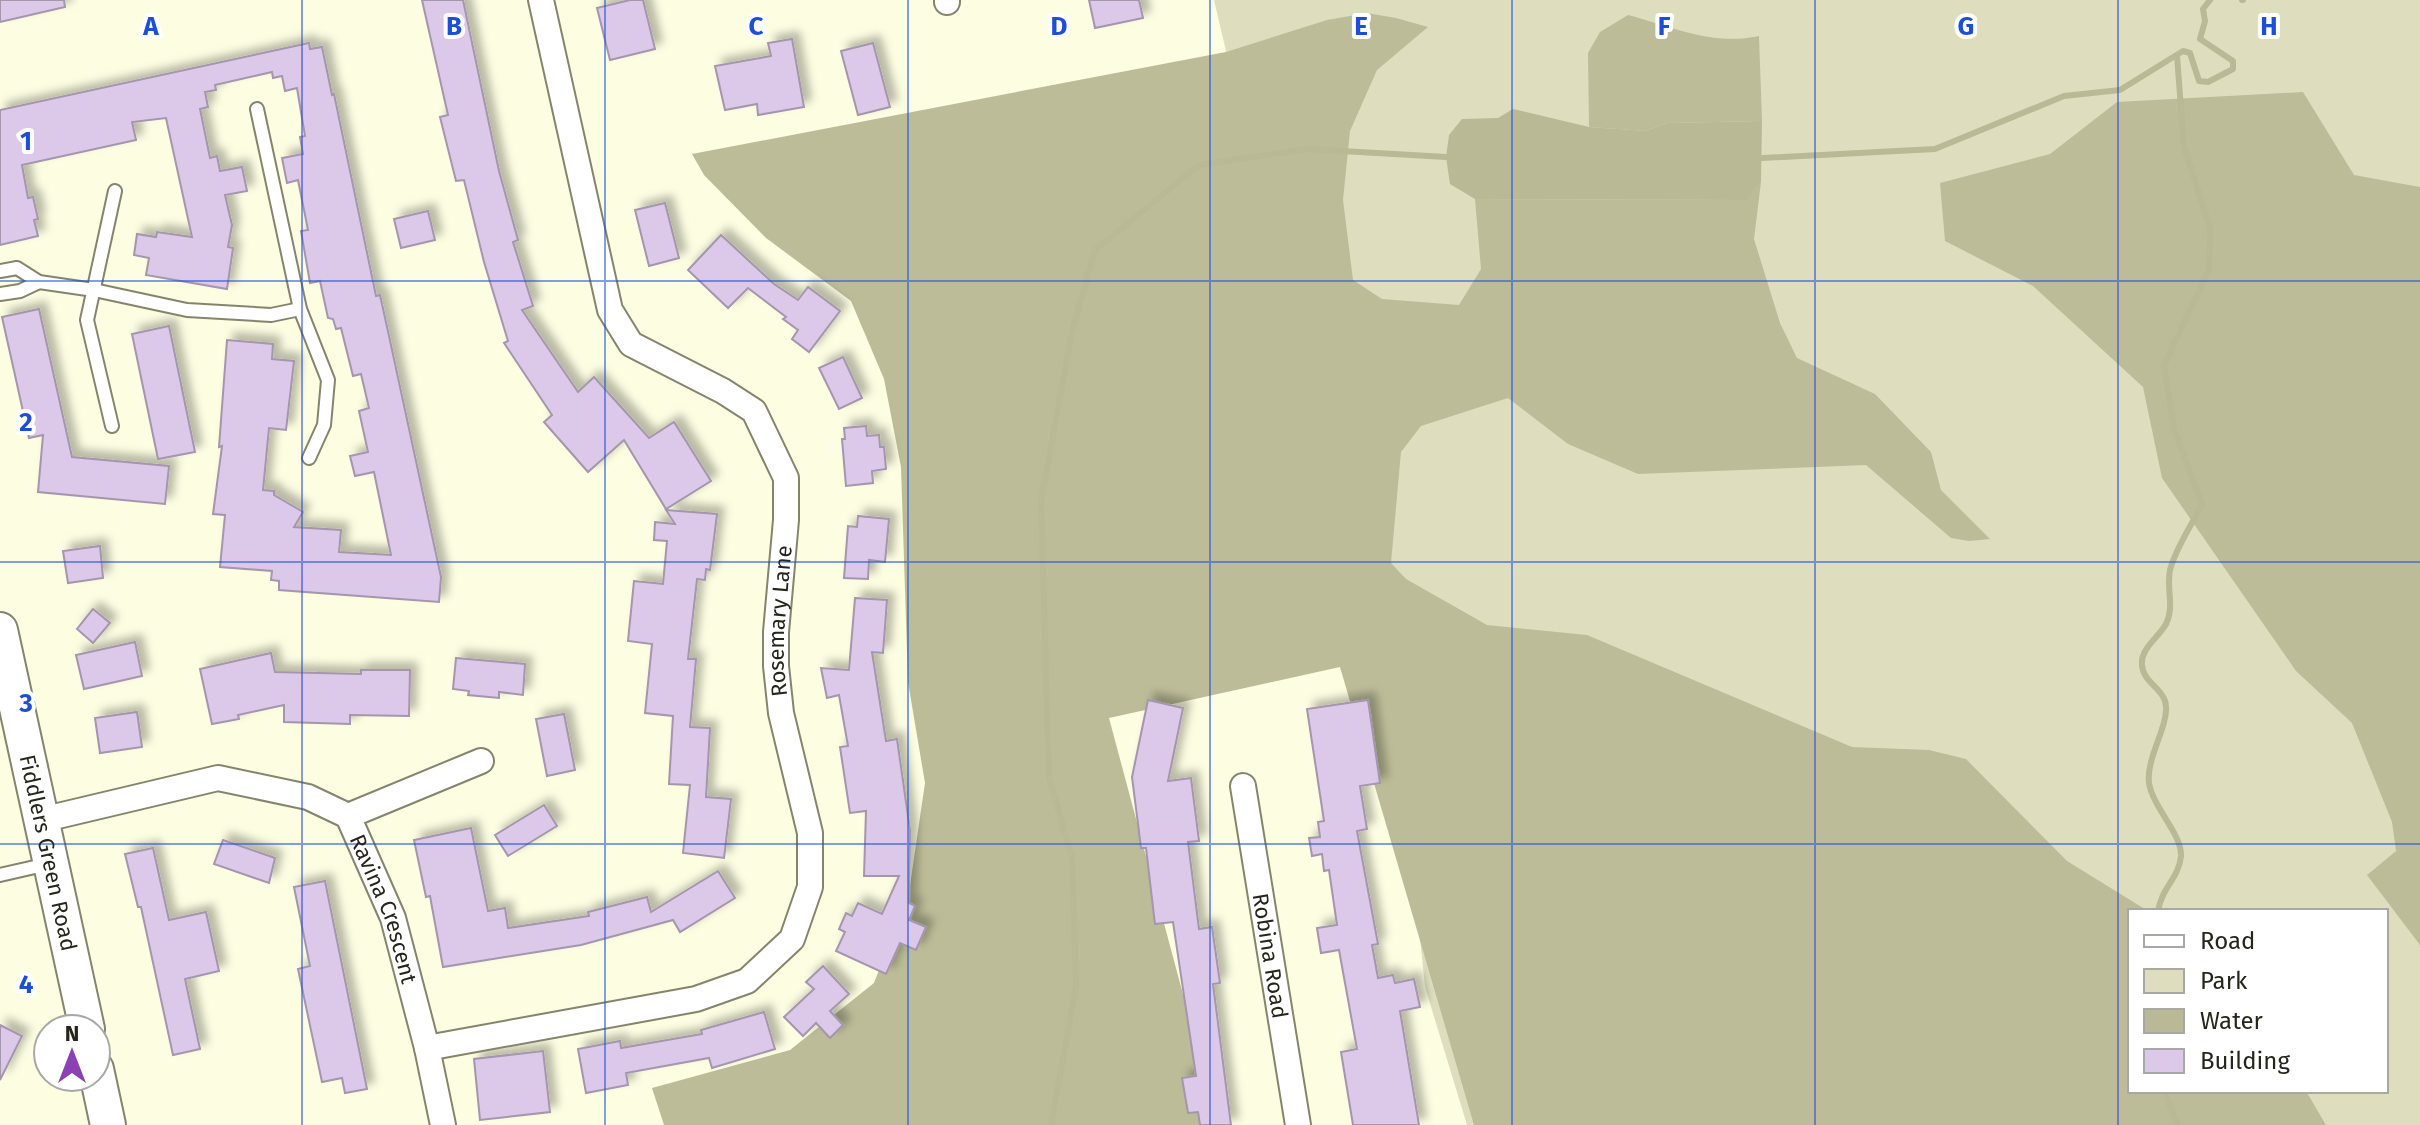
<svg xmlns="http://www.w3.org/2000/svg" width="2420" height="1125" viewBox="0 0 2420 1125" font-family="'Fira Sans',sans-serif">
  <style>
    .green { fill: #dedebf; fill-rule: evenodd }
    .forest { fill: #bcbc98 }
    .water { fill: #b9b995 }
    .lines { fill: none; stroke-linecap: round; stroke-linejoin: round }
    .stream { stroke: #b9b995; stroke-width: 6 }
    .building { fill: #dcc8e9; stroke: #a496ac; stroke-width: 2; filter: url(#shadow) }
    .lane-casing { stroke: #84856c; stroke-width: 16 }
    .street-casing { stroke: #84856c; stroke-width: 28 }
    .secondary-casing { stroke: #84856c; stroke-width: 38 }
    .lane { stroke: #fff; stroke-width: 12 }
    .street { stroke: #fff; stroke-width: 24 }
    .secondary { stroke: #fff; stroke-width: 34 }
    .grid { fill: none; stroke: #1d4ed8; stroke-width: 2; stroke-opacity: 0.55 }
    .labels { text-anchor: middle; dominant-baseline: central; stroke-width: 8; stroke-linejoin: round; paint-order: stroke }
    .street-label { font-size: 22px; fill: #25251b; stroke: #fff }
    .grid-label { font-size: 26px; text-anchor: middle; font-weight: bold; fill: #1d4ed8; stroke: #fff; stroke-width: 8; stroke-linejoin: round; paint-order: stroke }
  </style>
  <defs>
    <filter id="shadow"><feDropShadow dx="7" dy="-7" stdDeviation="4" flood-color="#0004"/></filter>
  </defs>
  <rect width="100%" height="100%" fill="#fcfde1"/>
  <path class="green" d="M1214 0H2420V1125H1467L1425 987 1409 831ZM2130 911H2386V1091H2130Z"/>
  <g class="forest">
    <path d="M1367 13 1396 18 1428 27 1377 70 1350 131 1343 200 1353 280 1382 299 1459 305 1481 269 1475 199 1745 200 1761 182 1754 239 1780 323 1797 358 1875 394 1931 452 1941 490 1990 539 1969 541 1951 538 1866 465 1638 474 1568 444 1508 398 1421 426 1401 452 1391 563 1406 579 1487 625 1587 635 1852 747 1929 750 1966 759 2067 861 2148 911H2130V1091H2306L2326 1125H1474L1340 667 1109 718 1218 1125H664L652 1088 790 1050 874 983 909 892 925 783 908 682 901 467 884 379 851 301 766 238 704 175 692 154 1226 52 1327 20Z"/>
    <path d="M1628 15C1673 27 1712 46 1759 36L1762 121 1667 123 1646 131 1589 127 1588 53 1600 32Z"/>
    <path d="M2303 92 2354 175 2420 187V945L2367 875 2396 851 2392 822 2352 723 2296 671 2162 478 2143 387 2033 286 1945 241 1940 183 2050 154 2117 102Z"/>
  </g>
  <path class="water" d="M1513 109 1589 127 1646 131 1667 123 1762 121 1761 182 1746 200 1475 199 1450 184 1446 157 1449 135 1462 119 1498 118Z"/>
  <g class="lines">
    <g class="stream">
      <path d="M2242 0H2243"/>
      <path d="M1762 158 1935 149 2064 96 2120 90 2183 51 2190 53 2199 81 2208 82 2233 69V61L2200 39 2205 21 2203 9 2210 0"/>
      <path d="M2158 911C2162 887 2179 878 2181 856 2182 834 2153 808 2149 783 2146 758 2168 727 2166 706 2165 689 2143 683 2142 665 2140 649 2159 637 2166 624 2175 606 2166 589 2170 570 2176 547 2192 525 2202 504L2174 429 2164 365 2209 270 2210 228 2184 147 2177 56"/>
      <path d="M2165 1091 2177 1125"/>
      <path d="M1051 1125 1076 987 1072 857 1049 777 1041 501 1072 332 1095 250 1199 165 1307 149 1446 157"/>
    </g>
  </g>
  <g class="building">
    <path d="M0 0H64L65 7 0 22Z"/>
    <path d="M422 0H463L499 171 518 240 513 242 533 306 522 310 578 392 594 377 649 438 674 422 711 481 666 509 624 440 588 472 544 422 552 415 504 343 508 341 484 262 464 180 456 181 440 117 448 115Z"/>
    <path d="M630 0H643L655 49 610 60 597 8Z"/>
    <path d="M1089 0H1139L1143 18 1095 28Z"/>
    <path d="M792 39 804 107 758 115 757 104 725 110 715 66 771 56 768 43Z"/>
    <path d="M309 43 310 49 322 47 332 95 334 94 376 296 380 295 389 336 441 577 439 602 279 590V581L271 580 272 571 220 567 225 515 213 514 222 446 219 447 227 340 273 344 272 359 294 361 286 430 269 428 263 490 274 491V495L303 512 294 527 341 530 339 552 391 555 374 472 355 476 350 456 368 452 359 411 369 408 361 374 353 376 341 328 336 329 333 319 328 318 320 281 310 283 301 231 308 230 298 180 287 183 282 158 303 154 300 137 305 136 297 88 285 91 282 76 273 78 272 72 215 85 216 90 205 92 208 107 200 109 210 158 217 156 220 171 242 167 247 191 225 195 232 225 228 247 233 248 227 289 146 275 149 258 134 255 137 234 156 237 157 232 192 237 166 118 132 122 136 140 22 165 28 198 33 197 38 219 34 220 38 236 0 245V110Z"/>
    <path d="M873 43 890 107 858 115 841 51Z"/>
    <path d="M665 203 679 258 649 266 635 210Z"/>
    <path d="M428 211 435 240 401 248 394 219Z"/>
    <path d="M721 235 774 284 798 300 808 287 840 311 809 352 792 339 798 330 783 319 786 317 748 288 728 308 688 270Z"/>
    <path d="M39 309 72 457 169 466 165 504 38 492 43 435 29 438 2 317Z"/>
    <path d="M169 326 195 452 158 459 132 334Z"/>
    <path d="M843 357 862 398 839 409 819 368Z"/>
    <path d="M866 426 867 436 879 435 880 447H884L886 469 872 471 873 483 846 486 842 439H845L844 428Z"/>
    <path d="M666 510 717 514 710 570 706 569 705 580 697 579 688 659H696L690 727 710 728 706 797 731 799 724 858 683 853 690 785 669 784 673 716 645 713 652 644 628 641 634 581 663 584 667 541 654 540 655 522 675 524Z"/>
    <path d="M858 516 889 519 885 562 869 560 868 579 844 578 848 526 857 527Z"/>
    <path d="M100 546 103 578 68 583 63 551Z"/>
    <path d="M855 598 887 600 883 653 872 652 886 741 897 739 910 830 909 903 915 906 909 920 926 927 916 950 900 943 886 974 836 951 845 932 839 929 846 913 852 916 858 903 882 914 899 876H864L866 811 850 813 840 747 848 746 839 695 827 698 821 668 849 670Z"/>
    <path d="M93 609 110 623 93 643 77 629Z"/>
    <path d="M135 642 142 676 84 689 76 655Z"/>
    <path d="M271 653 275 672 361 674V670H410L409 716 350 715V724L284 722V705L238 715 239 719 212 724 200 669Z"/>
    <path d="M456 658 525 664 523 695 499 692V698L468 695 469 691 453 689Z"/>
    <path d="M1148 700 1183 708 1168 781 1191 778 1199 841 1188 842 1199 929 1212 927 1220 983 1213 984 1231 1125H1200L1198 1112 1188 1113 1182 1078 1196 1076 1173 922 1155 924 1146 848H1141L1132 777Z"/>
    <path d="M1368 700 1380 783 1360 786 1367 829 1357 831 1378 944 1372 945 1378 978 1393 975 1395 983 1414 979 1420 1007 1400 1011 1419 1125H1353L1341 1052 1357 1049 1339 950 1321 953 1317 928 1337 925 1329 870 1324 871 1322 854 1312 856 1309 838 1320 837 1318 822 1324 821 1307 709Z"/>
    <path d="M137 712 142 747 100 753 95 718Z"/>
    <path d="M564 714 575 770 547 776 536 719Z"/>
    <path d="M544 805 557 826 508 856 495 835Z"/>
    <path d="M471 828 488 911 505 908 508 928 589 916 588 912 647 897 651 912 718 871 735 898 680 932 673 920 581 945 443 967 430 896 426 897 414 840Z"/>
    <path d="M223 840 275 858 269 883 214 864Z"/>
    <path d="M153 848 169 920 206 912 219 971 185 979 200 1049 173 1055 141 907H138L125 854Z"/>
    <path d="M325 881 367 1089 345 1093 342 1078 322 1082 298 969 310 966 294 887Z"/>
    <path d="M823 966 849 994 830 1011 843 1025 830 1038 816 1023 803 1036 784 1017 814 989 806 982Z"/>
    <path d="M764 1012 775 1049 712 1068 709 1058 626 1073 628 1085 586 1093 578 1049 620 1041 621 1048 702 1034 701 1030Z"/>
    <path d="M0 1025 22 1036 0 1080Z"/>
    <path d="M543 1051 550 1112 480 1120 474 1059Z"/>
  </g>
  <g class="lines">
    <defs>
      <g id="lane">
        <path d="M257 109 300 309 328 380 324 425 309 458"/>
        <path d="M0 271 17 268 39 282 94 290 187 310 271 315 300 309"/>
        <path d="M0 294 20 291 39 282"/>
        <path d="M112 426 87 320 115 191"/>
        <path d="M0 875 48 864"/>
      </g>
      <g id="street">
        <path d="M947 0V2"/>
        <path id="s1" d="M1243 786 1298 1125"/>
        <path d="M348 816 481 761"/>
        <path id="s2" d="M41 820 218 778 308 797 348 816 393 918 427 1048 443 1125"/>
        <path id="s3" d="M427 1048 696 999 747 981 792 939 810 887V833L781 713 776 666V632L786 520V478L754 411 723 391 631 344 610 310 541 0"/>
      </g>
      <g id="secondary">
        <path id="s4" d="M0 630 87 1029"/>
        <path d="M96 1069 108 1125"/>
      </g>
    </defs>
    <use href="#lane" class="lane-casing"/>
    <use href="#street" class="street-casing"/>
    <use href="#secondary" class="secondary-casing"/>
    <use href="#lane" class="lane"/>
    <use href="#street" class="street"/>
    <use href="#secondary" class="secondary"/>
  </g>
  <path class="grid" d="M302 0V1125M605 0V1125M908 0V1125M1210 0V1125M1512 0V1125M1815 0V1125M2118 0V1125M0 281H2420M0 562H2420M0 844H2420"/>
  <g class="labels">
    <g class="street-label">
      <text stroke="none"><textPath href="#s3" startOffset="714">Rosemary Lane</textPath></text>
      <text stroke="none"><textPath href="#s4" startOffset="228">Fiddlers Green Road</textPath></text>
      <text stroke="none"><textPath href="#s2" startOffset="418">Ravina Crescent</textPath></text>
      <text stroke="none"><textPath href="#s1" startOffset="172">Robina Road</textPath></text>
    </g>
  </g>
  <g class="grid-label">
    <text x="151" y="35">A</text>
    <text x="454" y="35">B</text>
    <text x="756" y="35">C</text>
    <text x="1059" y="35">D</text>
    <text x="1361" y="35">E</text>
    <text x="1664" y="35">F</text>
    <text x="1966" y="35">G</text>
    <text x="2269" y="35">H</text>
    <text x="26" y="150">1</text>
    <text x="26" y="431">2</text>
    <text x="26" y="712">3</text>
    <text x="26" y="993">4</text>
  </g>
  <rect x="2128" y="909" width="260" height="184" fill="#ffffff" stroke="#a8a8a4" stroke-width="2"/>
  <rect x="2144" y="935" width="40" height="12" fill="#ffffff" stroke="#a8a8a4" stroke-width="2"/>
  <text x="2200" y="949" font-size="24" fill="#25251b">Road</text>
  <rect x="2144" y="969" width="40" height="24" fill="#dedebf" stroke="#a8a8a4" stroke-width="2"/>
  <text x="2200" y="989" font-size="24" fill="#25251b">Park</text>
  <rect x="2144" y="1009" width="40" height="24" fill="#b9b995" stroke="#a8a8a4" stroke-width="2"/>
  <text x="2200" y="1029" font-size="24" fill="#25251b">Water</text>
  <rect x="2144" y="1049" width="40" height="24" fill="#dcc8e9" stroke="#a8a8a4" stroke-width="2"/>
  <text x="2200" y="1069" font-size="24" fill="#25251b">Building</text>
  <g transform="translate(72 1053)"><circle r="38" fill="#ffffff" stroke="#a8a8a4" stroke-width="2"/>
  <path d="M0-6L14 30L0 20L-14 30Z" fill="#8c41b3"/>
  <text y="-12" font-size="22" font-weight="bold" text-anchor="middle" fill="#25251b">N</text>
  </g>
</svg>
